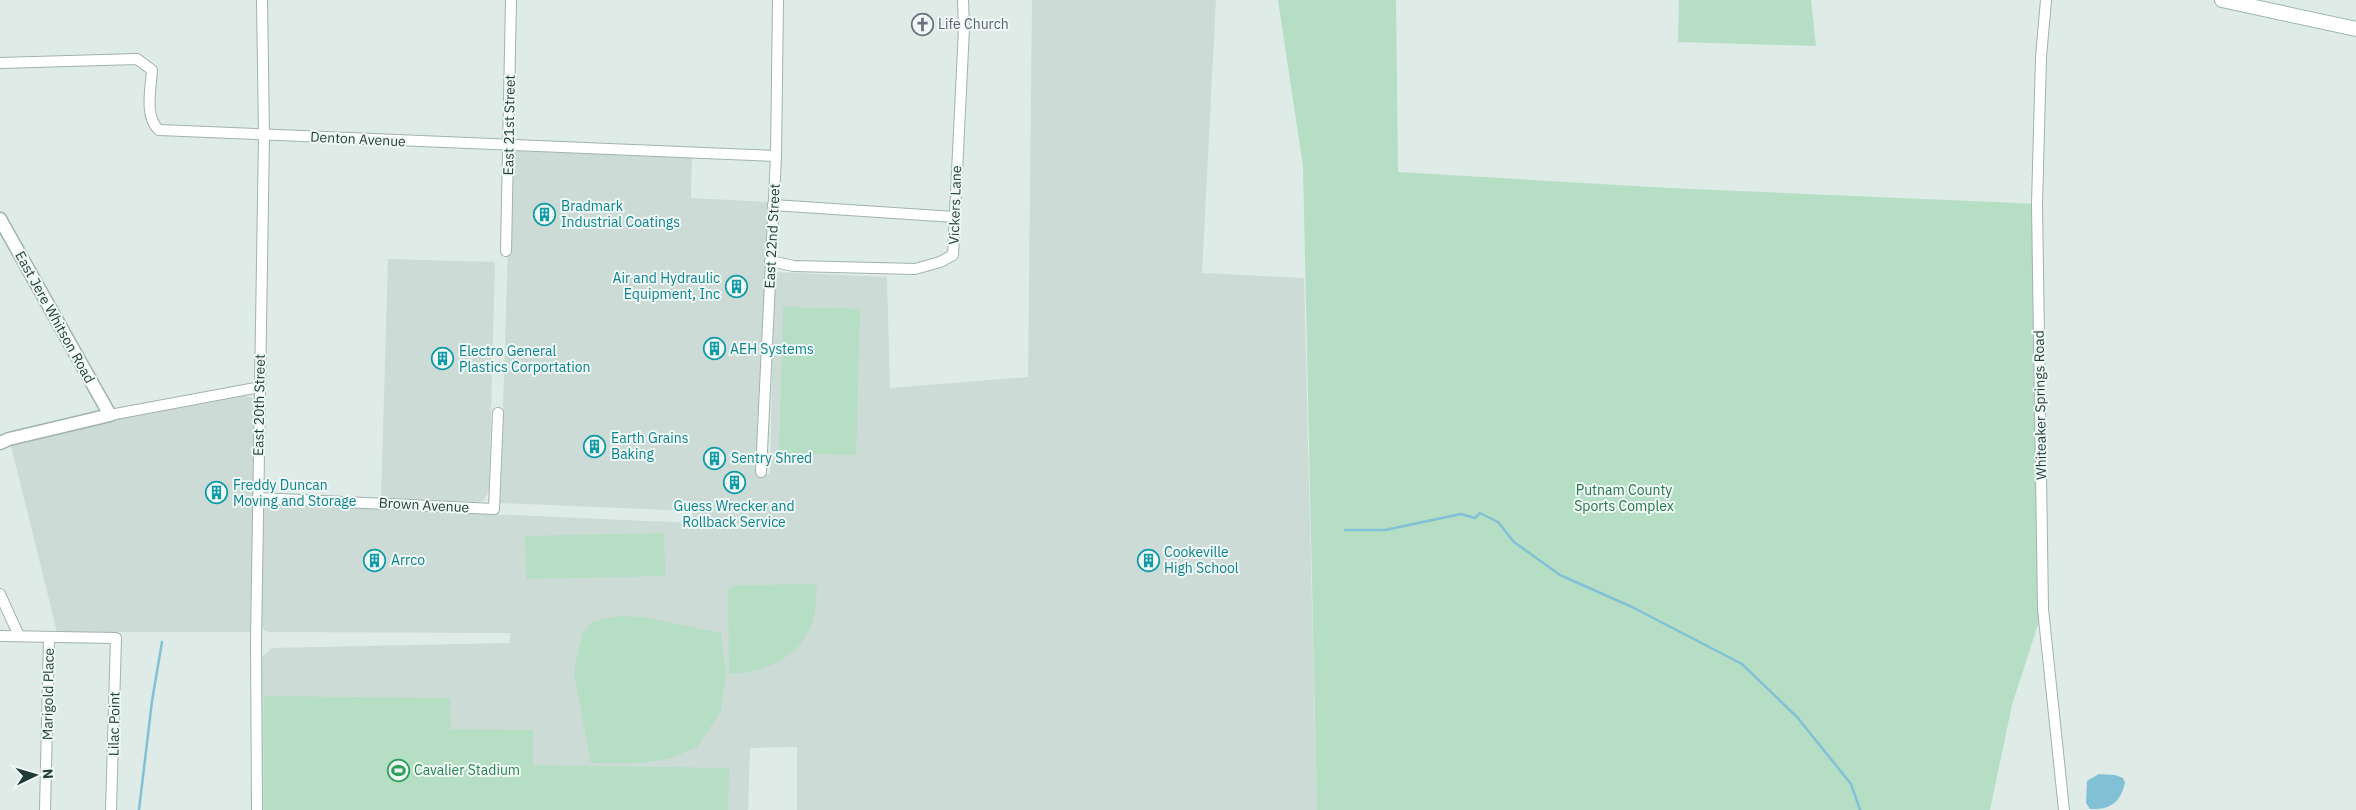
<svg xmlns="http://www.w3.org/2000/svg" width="2356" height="810" viewBox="0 0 2356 810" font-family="'IBM Plex Sans',sans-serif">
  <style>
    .built { fill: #cddbd6 }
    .green { fill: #b5dec4 }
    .water { fill: #82c1d5 }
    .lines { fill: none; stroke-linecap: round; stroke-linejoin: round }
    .stream { stroke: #82c1d5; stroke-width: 2.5 }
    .minor-casing { stroke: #a1b3af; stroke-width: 12 }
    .tertiary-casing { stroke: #a1b3af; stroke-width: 15 }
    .secondary-casing { stroke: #9db8b0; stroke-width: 16 }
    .minor { stroke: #fff; stroke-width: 10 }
    .tertiary { stroke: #fff; stroke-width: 12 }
    .secondary { stroke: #fff; stroke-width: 14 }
    .labels { text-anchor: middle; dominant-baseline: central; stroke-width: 4; stroke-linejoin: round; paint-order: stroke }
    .worship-label { font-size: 14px; fill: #5b616d; stroke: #eff8f4; text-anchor: start }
    .street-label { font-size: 14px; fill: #1f3c37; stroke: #eff8f4 }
    .culture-label { font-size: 14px; fill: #0d838f; stroke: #eff8f4; text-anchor: start }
    .park-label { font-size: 14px; fill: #26764b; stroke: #eff8f4 }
    .leisure-label { font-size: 14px; fill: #27864d; stroke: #eff8f4; text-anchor: start }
  </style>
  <rect width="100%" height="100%" fill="#deebe7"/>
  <g class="built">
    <path d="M1032 0H1216L1202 273 1304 278 1317 810H797V747L750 748 748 810H261V658L272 648 510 643V633L269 632 264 630 261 625 262 504 692 523 693 511 500 503 511 153 519 151 692 158 691 198 769 202 757 474H770L774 272 887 277 890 388 1028 377Z"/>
    <path d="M388 259 495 262 489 490 484 500 479 502 381 499Z"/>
    <path d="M240 395 247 396 253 399 255 403 251 632H57L10 442 170 407Z"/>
  </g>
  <g class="green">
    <path d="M1278 0H1396L1398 172 1669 188 2037 204 2043 609 2012 705 1990 810H1317L1303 166Z"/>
    <path d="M1679 0H1811L1816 46 1678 42Z"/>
    <path d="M783 307 860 309 856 455 779 453Z"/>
    <path d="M664 533 665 576 526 579 525 536Z"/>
    <path d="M817 584C816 593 817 602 815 611 808 654 768 673 729 674L728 590 735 585Z"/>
    <path d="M619 616 643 617 721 633 726 673 721 711 697 747 668 759 641 763H591L574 673 578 651 584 630 592 622Z"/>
    <path d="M264 696 450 698 451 729 533 730V782L534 765 729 768 728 810H264Z"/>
  </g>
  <path class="water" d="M2099 774 2115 775 2123 778 2125 783C2120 803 2110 810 2090 809L2086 803 2087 781Z"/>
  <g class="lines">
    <g class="stream">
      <path d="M1345 530H1385L1461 514 1475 518 1480 513 1498 522 1514 542 1560 575 1632 607 1742 664 1797 717 1851 784 1860 810"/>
      <path d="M139 810 152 701 162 642"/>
    </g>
    <defs>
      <g id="minor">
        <path d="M2046 0 2041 57 2037 204 2043 609 2064 810"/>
        <path d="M0 63 137 59 152 70C151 88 144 117 159 130L776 156"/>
        <path d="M773 205 954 217"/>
        <path d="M506 251 511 0"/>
        <path d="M770 261 794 266 915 269 940 262 953 255 964 28 963 0"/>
        <path d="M110 415 260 387"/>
        <path d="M761 472 776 156 778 0"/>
        <path d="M258 498 494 509 498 413"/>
        <path d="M0 594 19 636"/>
        <path d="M0 636 116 638 111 810"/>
        <path d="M45 810 49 638"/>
        <path d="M257 810 256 642 264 135 262 0"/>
      </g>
      <path id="tertiary" d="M0 219 110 415 9 439 0 443"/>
      <path id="secondary" d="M2222 0 2356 29"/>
    </defs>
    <use href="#minor" class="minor-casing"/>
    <use href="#tertiary" class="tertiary-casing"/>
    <use href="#secondary" class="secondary-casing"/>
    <use href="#minor" class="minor"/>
    <use href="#tertiary" class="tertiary"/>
    <use href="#secondary" class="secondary"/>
  </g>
  <defs>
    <symbol id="church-ring" viewBox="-11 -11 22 22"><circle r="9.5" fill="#eff8f4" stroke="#6b7280" stroke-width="1.5"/><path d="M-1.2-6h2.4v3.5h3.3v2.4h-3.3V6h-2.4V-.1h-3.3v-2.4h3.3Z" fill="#6b7280"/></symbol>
    <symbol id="building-ring" viewBox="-11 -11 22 22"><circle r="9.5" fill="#eff8f4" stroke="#0f9aa8" stroke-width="1.5"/><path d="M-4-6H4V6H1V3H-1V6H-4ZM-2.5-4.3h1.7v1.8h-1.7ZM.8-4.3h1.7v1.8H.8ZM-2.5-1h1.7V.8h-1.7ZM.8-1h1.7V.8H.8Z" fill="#0f9aa8"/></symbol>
    <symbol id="stadium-ring" viewBox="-11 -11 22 22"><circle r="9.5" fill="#eff8f4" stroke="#2e9e5b" stroke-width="1.5"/><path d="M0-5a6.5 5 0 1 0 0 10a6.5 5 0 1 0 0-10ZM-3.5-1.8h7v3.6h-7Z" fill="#2e9e5b"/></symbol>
  </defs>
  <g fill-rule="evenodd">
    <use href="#church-ring" x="910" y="12" width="25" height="25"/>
    <use href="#building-ring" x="532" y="202" width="25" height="25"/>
    <use href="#building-ring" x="724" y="274" width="25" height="25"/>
    <use href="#building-ring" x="702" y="336" width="25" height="25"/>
    <use href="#building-ring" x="430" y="346" width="25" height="25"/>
    <use href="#building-ring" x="582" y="434" width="25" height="25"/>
    <use href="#building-ring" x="702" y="446" width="25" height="25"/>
    <use href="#building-ring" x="722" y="470" width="25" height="25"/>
    <use href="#building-ring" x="204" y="480" width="25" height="25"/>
    <use href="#building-ring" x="362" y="548" width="25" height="25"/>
    <use href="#building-ring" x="1136" y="548" width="25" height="25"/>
    <use href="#stadium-ring" x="386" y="758" width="25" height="25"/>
  </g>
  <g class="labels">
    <g class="worship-label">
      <text x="938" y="24">Life Church</text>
    </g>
    <g class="street-label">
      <text transform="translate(509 125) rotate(-89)">East 21st Street</text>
      <text transform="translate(358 139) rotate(3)">Denton Avenue</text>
      <text transform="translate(955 205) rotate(-88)">Vickers Lane</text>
      <text transform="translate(772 236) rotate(-87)">East 22nd Street</text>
      <text transform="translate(55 317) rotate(61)">East Jere Whitson Road</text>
      <text transform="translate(259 405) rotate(-89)">East 20th Street</text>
      <text transform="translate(2040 405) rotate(-91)">Whiteaker Springs Road</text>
      <text transform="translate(424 505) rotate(3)">Brown Avenue</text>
      <text transform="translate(48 694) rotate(-89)">Marigold Place</text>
      <text transform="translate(114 724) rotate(-89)">Lilac Point</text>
    </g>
    <g class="culture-label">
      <text x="561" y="206">Bradmark<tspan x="561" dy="16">Industrial Coatings</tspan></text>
      <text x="720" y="278" text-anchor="end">Air and Hydraulic<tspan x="720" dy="16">Equipment, Inc</tspan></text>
      <text x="730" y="349">AEH Systems</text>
      <text x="459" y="351">Electro General<tspan x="459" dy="16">Plastics Corportation</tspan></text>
      <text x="611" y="438">Earth Grains<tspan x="611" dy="16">Baking</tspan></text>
      <text x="731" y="458">Sentry Shred</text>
      <text x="233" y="485">Freddy Duncan<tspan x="233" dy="16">Moving and Storage</tspan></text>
      <text x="734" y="506" text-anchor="middle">Guess Wrecker and<tspan x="734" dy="16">Rollback Service</tspan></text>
      <text x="1164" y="552">Cookeville<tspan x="1164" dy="16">High School</tspan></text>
      <text x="391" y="560">Arrco</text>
    </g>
    <g class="park-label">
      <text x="1624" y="490">Putnam County<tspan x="1624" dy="16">Sports Complex</tspan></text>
    </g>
    <g class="leisure-label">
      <text x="414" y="770">Cavalier Stadium</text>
    </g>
  </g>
  <g transform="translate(35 775) rotate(85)" stroke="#eff8f4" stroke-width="4" paint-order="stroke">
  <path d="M0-4L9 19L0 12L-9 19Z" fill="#1f3c37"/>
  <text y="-8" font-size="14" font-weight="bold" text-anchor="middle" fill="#1f3c37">N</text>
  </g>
</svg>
